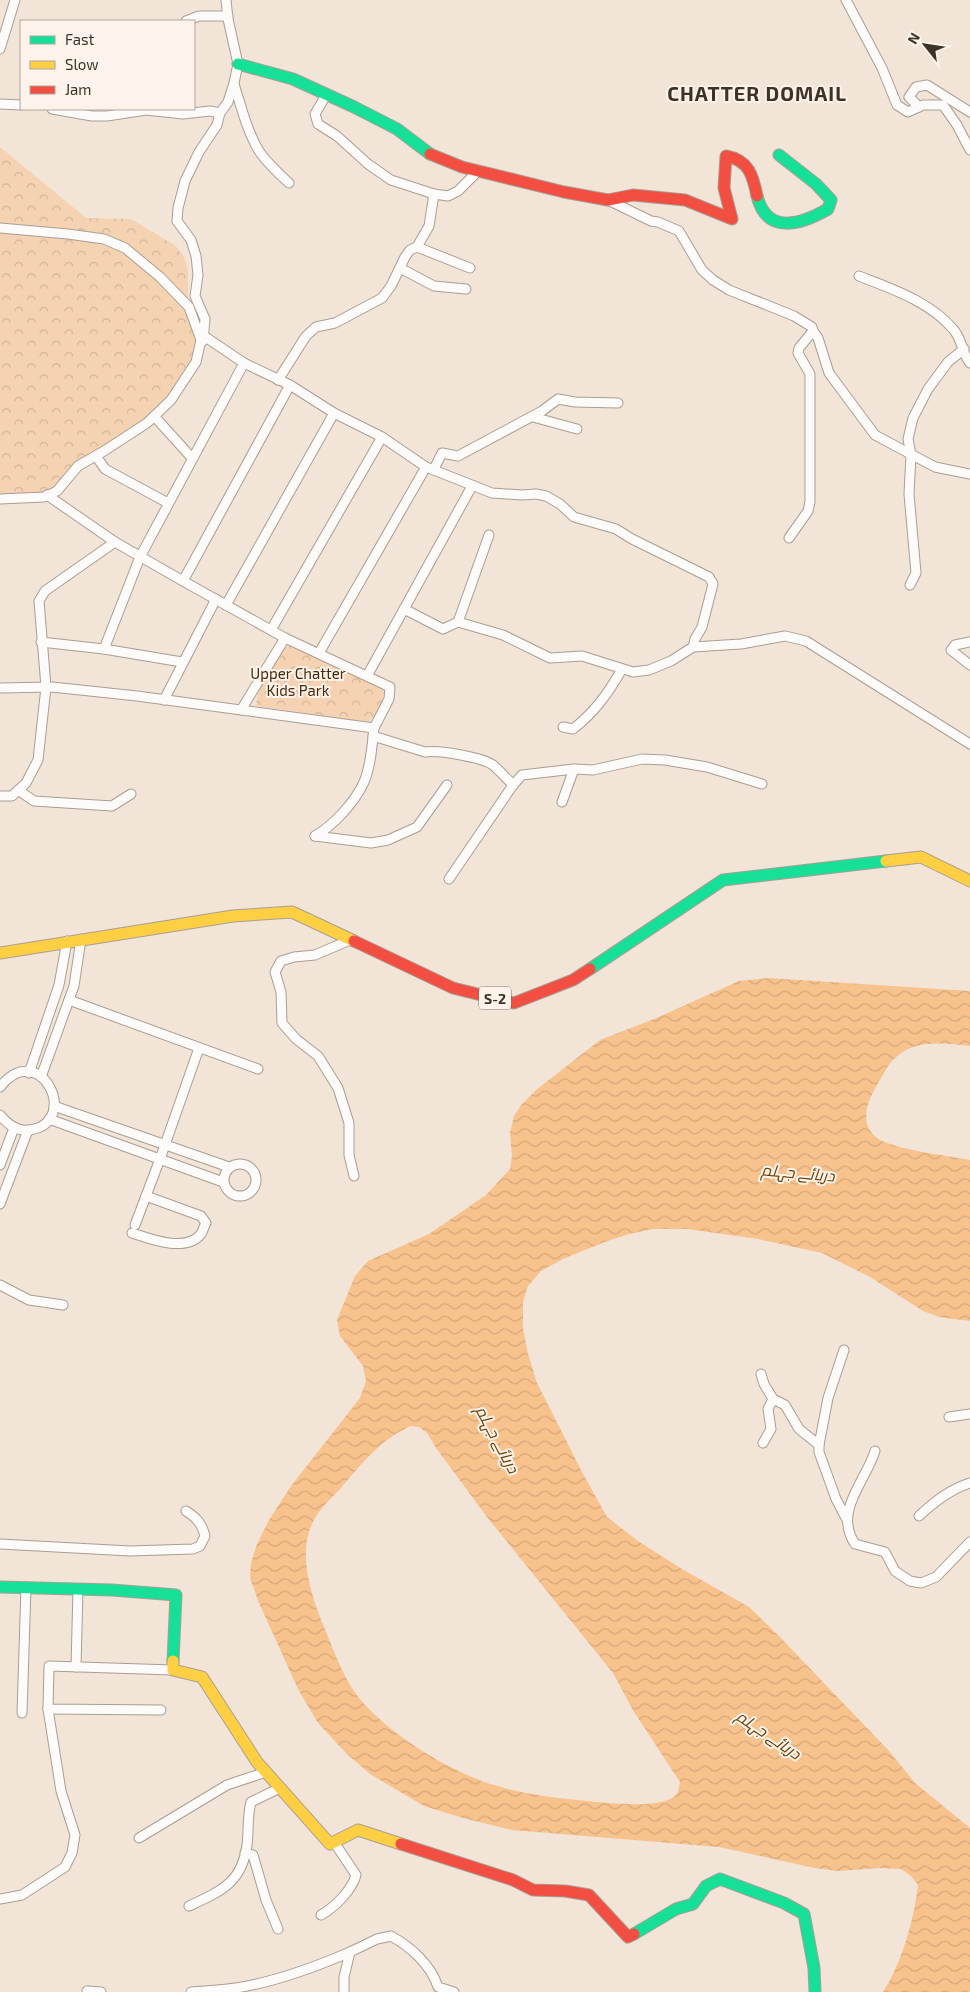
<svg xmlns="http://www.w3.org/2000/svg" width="970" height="1992" viewBox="0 0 970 1992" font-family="'Exo 2',Cairo,sans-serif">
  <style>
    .forest { fill: url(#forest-crowns) }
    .water { fill: url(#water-waves); fill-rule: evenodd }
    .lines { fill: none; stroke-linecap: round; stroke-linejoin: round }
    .street-casing { stroke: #a99e93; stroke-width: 11 }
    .fast-casing { stroke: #a99e93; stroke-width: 13 }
    .slow-casing { stroke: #a99e93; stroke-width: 13 }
    .jam-casing { stroke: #a99e93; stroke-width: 13 }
    .street { stroke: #fdfbf9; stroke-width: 9 }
    .fast { stroke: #16e098; stroke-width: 11 }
    .slow { stroke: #ffcf43; stroke-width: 11 }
    .jam { stroke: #f24e42; stroke-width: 11 }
    .labels { text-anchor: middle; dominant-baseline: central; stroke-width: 4; stroke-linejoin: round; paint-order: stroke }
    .shield { fill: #fef3ea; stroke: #766c62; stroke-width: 1 }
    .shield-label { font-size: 14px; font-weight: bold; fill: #3c3228 }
    .park-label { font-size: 15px; fill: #452a0b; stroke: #fef3ea }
    .water-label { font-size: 16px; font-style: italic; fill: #6c3f05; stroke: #fef3ea }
    .district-label { font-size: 20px; font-weight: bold; letter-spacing: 1px; fill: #3c3228; stroke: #fef3ea }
  </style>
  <defs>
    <pattern id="forest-crowns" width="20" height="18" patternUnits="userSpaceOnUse" patternTransform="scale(1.25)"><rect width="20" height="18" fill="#f5d2b2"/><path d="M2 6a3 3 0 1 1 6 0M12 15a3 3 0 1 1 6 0" fill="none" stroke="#d3b599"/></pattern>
    <pattern id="water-waves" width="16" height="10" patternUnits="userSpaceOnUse" patternTransform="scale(1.25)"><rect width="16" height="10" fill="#f8c28d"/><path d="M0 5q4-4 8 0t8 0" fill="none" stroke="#d6a77a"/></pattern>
  </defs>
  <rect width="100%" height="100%" fill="#f2e4d6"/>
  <g class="forest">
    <path d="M0 147 86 218 131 219 176 246 184 257 188 270V299L197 319 201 340 196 362 147 423 78 466 57 491 0 499Z"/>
    <path d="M290 645 384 689C384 703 379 713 368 722L256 706C258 685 270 656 290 645Z"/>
  </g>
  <path class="water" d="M768 978 970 991V1046C952 1044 931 1041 913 1047 907 1049 899 1054 894 1059 889 1063 885 1072 881 1078 870 1096 856 1122 877 1138 891 1149 950 1156 970 1160V1321L939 1317 923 1311 870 1277 822 1253 758 1239 687 1229H653L629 1234 602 1243 563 1259 541 1271 528 1286 523 1302V1329L528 1354 537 1383 582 1472 607 1517 638 1541 682 1569 749 1607 777 1634 890 1752 915 1783 970 1828V1992H883C902 1963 914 1919 918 1885L911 1876 901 1869 879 1868 839 1871 815 1868 719 1847 512 1830 463 1818 424 1806 370 1774 346 1753 318 1723 298 1689 259 1603 250 1578 251 1563 257 1544 269 1520 291 1486 360 1398 366 1381 363 1366 340 1336 337 1320 355 1276 368 1261 429 1234 486 1195 510 1169 512 1156 510 1133 514 1116 522 1104 536 1090 600 1040 654 1019 739 981ZM411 1426 419 1427 427 1433 436 1448 487 1517 613 1673 634 1712 680 1782 678 1792C676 1795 673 1798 670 1799 654 1808 606 1803 587 1801 558 1798 529 1795 501 1787 454 1775 385 1733 356 1694 341 1673 332 1646 322 1622 310 1592 297 1551 314 1520 320 1508 332 1498 341 1488 361 1464 382 1438 411 1426Z"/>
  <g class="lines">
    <defs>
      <g id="street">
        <path d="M846 0 882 68 897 105 908 112 923 105H943L957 125 970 150"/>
        <path d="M186 21 199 16H228"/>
        <path d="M0 49 15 0"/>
        <path d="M234 84C241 106 247 131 259 151 267 163 278 173 289 183"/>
        <path d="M326 95 315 114 318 124 337 136 368 164 391 180 434 194 448 196 458 191 478 171"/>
        <path d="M0 104 21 105"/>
        <path d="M919 107 909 97 916 87 927 85 970 112"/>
        <path d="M52 109 92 116H107L146 110 183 114 210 111 220 113"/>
        <path d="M608 200 651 221 658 222 679 231 702 270 713 280 729 290 794 316 812 327 813 331 799 348 798 353 810 374V502L808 511 789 538"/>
        <path d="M0 228 68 234 104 239 125 248 160 277 189 307 201 340 196 362 171 400 147 423 104 451 78 466 57 491 44 497 0 499"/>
        <path d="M417 247 470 268"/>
        <path d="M400 268 434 286 466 289"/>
        <path d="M859 276C892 289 929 301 953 329 962 338 962 354 970 363"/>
        <path d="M813 331 818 338 829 373 875 435 935 467 970 474"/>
        <path d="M204 336 244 363 290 385 334 413 382 437 426 467 492 493 522 495 536 494 546 496 560 504 574 517 616 529 632 539 709 577 713 584 702 627 695 639 693 647"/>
        <path d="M203 341 205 319 195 296 198 275 196 256 191 240 177 221 178 208 185 181 199 152 217 125 220 113 228 102 234 83 238 64 228 19 226 0"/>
        <path d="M278 380 306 336 316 327 335 323 382 298 391 286 405 257 410 250 417 247 429 226 434 194"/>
        <path d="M154 416 192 458"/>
        <path d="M533 417 577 429"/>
        <path d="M96 456 105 469 168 503"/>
        <path d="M434 469 442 453 458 456 542 411 558 399 575 402 618 403"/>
        <path d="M47 495 115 542 183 581 285 638 390 687 389 699 374 728"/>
        <path d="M183 581 290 385"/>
        <path d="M910 585 916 573 909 494 911 455 908 439 913 418 928 389 948 362 964 349"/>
        <path d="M226 605 334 413"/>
        <path d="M404 609 443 629 458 622 489 535"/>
        <path d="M458 622 503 635 550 658 582 656 633 672 649 670 671 661 693 647 741 644 785 636 806 641 970 744"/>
        <path d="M271 630 382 437"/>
        <path d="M41 642 104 649 182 662"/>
        <path d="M970 642 955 645 951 650 970 665"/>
        <path d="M104 649 140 557 244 363"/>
        <path d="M319 653 426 467"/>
        <path d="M367 676 472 486"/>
        <path d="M0 688 52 687 137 696 374 728C372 745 371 766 364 782 355 802 334 825 315 836"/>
        <path d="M164 700 216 599"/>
        <path d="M241 710 285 638"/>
        <path d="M563 727 573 729C595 712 609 692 622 669"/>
        <path d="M373 736 425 752C439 750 481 757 493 765 500 771 507 779 513 785L449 879"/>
        <path d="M513 785 522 775 574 769"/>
        <path d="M18 790 34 801 112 806 131 794"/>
        <path d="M0 796H12L26 783 38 760 46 687 39 601 45 591 115 542"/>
        <path d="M562 802 574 769 593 770 642 759 665 760 707 767 762 784"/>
        <path d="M315 836 371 843 388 840 417 827 447 785"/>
        <path d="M350 940 315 955 294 957 281 961 275 972 281 992 282 1023 296 1039 318 1056 338 1088 349 1123V1155L354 1176"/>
        <path d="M69 1000 258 1069"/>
        <path d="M29 1073 59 985 67 941"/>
        <path d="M41 1077 74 986 81 939"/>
        <path d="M0 1087C40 1037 82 1122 30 1130 17 1132 8 1125 0 1115"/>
        <path d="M54 1106 229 1167"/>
        <path d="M49 1119 223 1182"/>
        <circle cx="240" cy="1180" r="16"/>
        <path d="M0 1165 14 1128"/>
        <path d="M0 1204 28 1130"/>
        <path d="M135 1225 160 1159 199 1048"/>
        <path d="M132 1233C150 1239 186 1253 201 1234 203 1231 204 1226 206 1223L201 1216 146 1196"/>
        <path d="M0 1285 29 1300 63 1305"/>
        <path d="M844 1350 828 1398 819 1445V1452L836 1499 846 1518"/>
        <path d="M761 1374 764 1384 773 1399 785 1405 799 1429 819 1445"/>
        <path d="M949 1417 970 1414"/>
        <path d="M763 1443 771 1429 768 1409 773 1399"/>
        <path d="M875 1451C866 1481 833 1511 855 1544L885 1552 895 1571 910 1581 921 1583 936 1577 970 1542"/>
        <path d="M919 1516C934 1502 950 1489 970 1483"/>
        <path d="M0 1544 130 1551 193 1549 200 1546 205 1536C202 1524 197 1518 186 1511"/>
        <path d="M76 1667 78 1589"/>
        <path d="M161 1710 48 1709 49 1666 173 1670"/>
        <path d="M22 1713 26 1587"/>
        <path d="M139 1838 227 1785 266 1772"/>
        <path d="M245 1853 253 1855 266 1900 278 1929"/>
        <path d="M0 1899 22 1895 65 1867 72 1853 75 1835 61 1791 48 1709"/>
        <path d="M189 1906C221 1891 242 1883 247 1845 249 1830 247 1817 251 1802L280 1788"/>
        <path d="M321 1915C335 1907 352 1890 356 1875L334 1842"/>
        <path d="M87 1992V1991L101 1992"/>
        <path d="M191 1992C206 1991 221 1990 236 1988 275 1982 313 1968 350 1952"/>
        <path d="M344 1992V1977L350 1952 377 1939 391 1936C411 1947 431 1965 438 1987L454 1992"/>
      </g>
      <g id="fast">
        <path d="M238 64 293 79 354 107 397 129 430 154"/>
        <path d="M757 196C767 236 802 224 828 209L831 200 816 184 779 155"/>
        <path d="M590 969 723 880 886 861"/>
        <path d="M0 1587 112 1590 176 1595 173 1661"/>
        <path d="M634 1934 676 1909 693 1904 706 1886 720 1879 784 1903 804 1914 814 1968 815 1992"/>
      </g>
      <g id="slow">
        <path d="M886 861 921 857 970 881"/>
        <path d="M0 953 233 916 292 912 354 941"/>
        <path d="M173 1661V1670L202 1677 257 1762 330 1844 358 1830 401 1844"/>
      </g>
      <g id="jam">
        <path d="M430 154 462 167 564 192 608 200 633 195 685 200 732 219 724 188 726 156C749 160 753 176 757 196"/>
        <path d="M354 941 453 988 514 1003 573 980 590 969"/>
        <path d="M401 1844 513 1880 533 1890 565 1891 589 1895 628 1937 634 1934"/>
      </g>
    </defs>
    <use href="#street" class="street-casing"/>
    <use href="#fast" class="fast-casing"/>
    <use href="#slow" class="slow-casing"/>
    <use href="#jam" class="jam-casing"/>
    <use href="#street" class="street"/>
    <use href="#fast" class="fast"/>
    <use href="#slow" class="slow"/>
    <use href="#jam" class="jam"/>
  </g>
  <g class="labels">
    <rect class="shield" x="479" y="986.5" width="32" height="23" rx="4"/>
    <g class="shield-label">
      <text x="495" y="998">S-2</text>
    </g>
    <g class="park-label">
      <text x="298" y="673">Upper Chatter<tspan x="298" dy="17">Kids Park</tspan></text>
    </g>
    <g class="water-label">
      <text transform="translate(798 1172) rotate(5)">دریائے جہلم</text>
      <text transform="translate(498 1439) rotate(62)">دریائے جہلم</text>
      <text transform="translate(769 1734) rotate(34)">دریائے جہلم</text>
    </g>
    <g class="district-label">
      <text x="757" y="93">CHATTER DOMAIL</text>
    </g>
  </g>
  <rect x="20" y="20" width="175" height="90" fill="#fef3ea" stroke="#b0a69c"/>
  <rect x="30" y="36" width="25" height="8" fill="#16e098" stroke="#b0a69c"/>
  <text x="65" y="45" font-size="15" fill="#3c3228">Fast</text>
  <rect x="30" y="61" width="25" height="8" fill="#ffcf43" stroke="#b0a69c"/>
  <text x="65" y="70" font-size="15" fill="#3c3228">Slow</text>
  <rect x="30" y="86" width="25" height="8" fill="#f24e42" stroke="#b0a69c"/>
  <text x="65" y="95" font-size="15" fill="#3c3228">Jam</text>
  <g transform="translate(925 45) rotate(300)" stroke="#fef3ea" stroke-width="4" paint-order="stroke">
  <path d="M0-4L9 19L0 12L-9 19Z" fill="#3c3228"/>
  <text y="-8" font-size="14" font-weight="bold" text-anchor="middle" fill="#3c3228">N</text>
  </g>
</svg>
